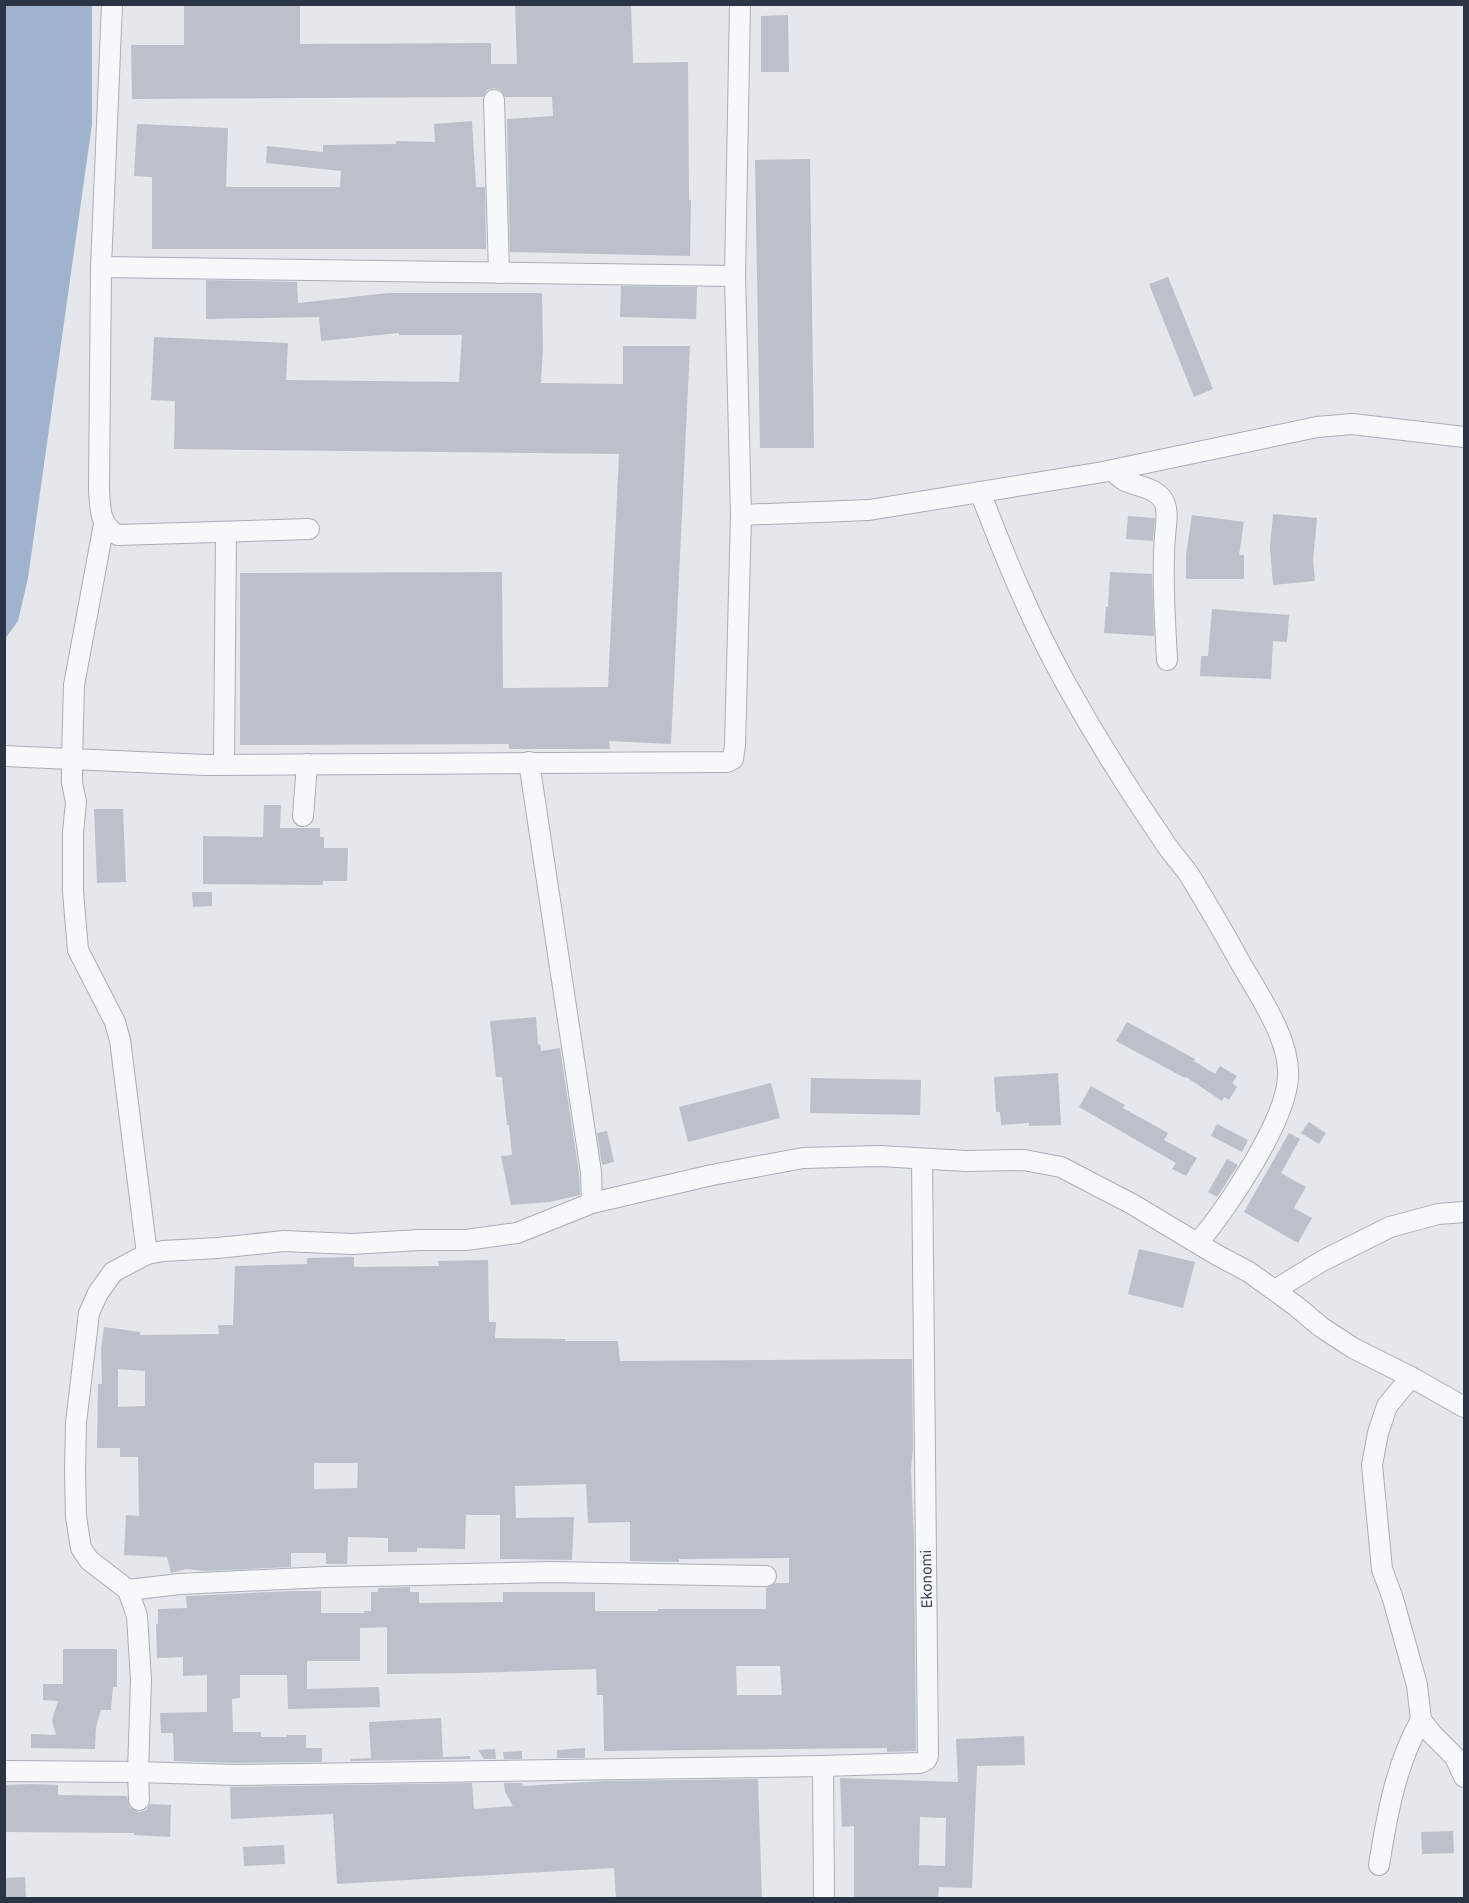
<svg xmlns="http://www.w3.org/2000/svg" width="1469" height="1903" viewBox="0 0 1469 1903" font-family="'IBM Plex Sans',sans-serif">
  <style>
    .water { fill: #9fb4cc }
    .building { fill: #bbc0ca; fill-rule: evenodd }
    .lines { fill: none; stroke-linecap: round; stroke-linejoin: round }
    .minor-casing { stroke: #a9aeb7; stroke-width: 22 }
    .minor { stroke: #f7f8fa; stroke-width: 20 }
    .labels { text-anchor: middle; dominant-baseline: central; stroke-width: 4.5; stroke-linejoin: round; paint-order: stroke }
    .street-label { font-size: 15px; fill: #2b3445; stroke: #f4f6f9 }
  </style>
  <rect width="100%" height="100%" fill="#e4e7ec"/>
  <path class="water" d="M5 4 92 5V124L28 578 18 621 5 639Z"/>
  <g class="building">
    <path d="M184 4H300V44L491 43V64H517L515 4H631L633 63 688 62 689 200H691L690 256 510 252 507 119 553 116 552 97H505L500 90 494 88 487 90 483 97 132 99 131 45H184Z"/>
    <path d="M788 15 789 72H761V16Z"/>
    <path d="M472 121 476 187H485L486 249H152V177L134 176 137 124 228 128 226 187H340L341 171 266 163 267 146 323 152V145L396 144V141L435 142 434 124Z"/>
    <path d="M810 159 814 448H760L755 160Z"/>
    <path d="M1168 277 1213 389 1194 397 1149 284Z"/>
    <path d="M206 280 297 282 298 303 388 293H542L543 347 541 383 623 384V346H690L671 744 609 741 610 749H509V744L240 745V573L502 572 503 688 608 687 619 454 174 449 175 401 151 400 154 337 288 343 286 380 459 382 462 335H399V333L321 341 319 317 206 319Z"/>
    <path d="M621 286 697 287 696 319 620 317Z"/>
    <path d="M1273 514 1317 518 1313 560 1315 581 1273 585 1270 547Z"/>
    <path d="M1192 515 1244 522 1239 555H1244V579H1186V555Z"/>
    <path d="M1128 516 1155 518 1153 541 1126 539Z"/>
    <path d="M1110 572 1152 574 1154 636 1104 633 1106 607H1108Z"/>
    <path d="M1212 609 1289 615 1287 642 1273 641 1271 679 1200 676 1201 656H1208Z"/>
    <path d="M264 805H281L280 828H320V837H324V848H348L347 881H323V885L203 884V836L263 837Z"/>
    <path d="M94 809H123L126 882 97 883Z"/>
    <path d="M192 892H212V906L193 907Z"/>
    <path d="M536 1017 538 1045 540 1044 541 1051 560 1048 579 1173 580 1195 550 1202 511 1205 501 1156 512 1155 509 1125H507L502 1077H496L490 1021Z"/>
    <path d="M1127 1022 1195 1059 1194 1061 1215 1074 1220 1066 1237 1076 1232 1083 1237 1087 1229 1100 1224 1097 1222 1101 1186 1077 1185 1078 1116 1041Z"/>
    <path d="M1058 1073 1061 1125 1029 1126V1123L1001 1125 1000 1112H996L994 1077Z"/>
    <path d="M811 1078 921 1080 920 1115 810 1113Z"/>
    <path d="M771 1083 780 1118 688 1142 679 1107Z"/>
    <path d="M1091 1086 1125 1105 1123 1108 1168 1133 1164 1140 1197 1158 1186 1176 1172 1169 1176 1163 1079 1107Z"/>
    <path d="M1309 1122 1326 1133 1319 1144 1301 1133Z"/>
    <path d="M1217 1124 1248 1140 1242 1152 1211 1136Z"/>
    <path d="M607 1131 614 1162 602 1165 597 1133Z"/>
    <path d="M1289 1133 1300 1139 1281 1173 1306 1187 1294 1208 1312 1218 1298 1243 1244 1212Z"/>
    <path d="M1227 1159 1238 1165 1217 1197 1208 1192Z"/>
    <path d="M1139 1249 1195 1262 1183 1308 1128 1294Z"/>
    <path d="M354 1257V1267L439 1266 438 1261 488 1260 489 1322H496L495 1338 565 1339V1341H618L620 1361 912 1359 913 1449 911 1469 914 1542 916 1751 887 1752V1748L604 1751 603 1695H597L596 1669 473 1673 387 1674V1627L360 1628V1661H307V1689L379 1687 380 1707 288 1709 287 1675H240V1698L232 1699 233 1732H261V1737H287V1735H306V1748H322V1762L235 1763 174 1761 173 1733H161L160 1713 207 1712V1675L183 1676V1657L157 1658 156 1624H158V1609L187 1608 186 1596 292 1591H321V1613H364V1611H371V1592H378V1588L410 1587V1592H419V1603L503 1602V1592H595V1611H658V1609H766V1588L776 1583H789V1558L679 1559V1562L630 1561V1522L588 1523 586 1484 515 1486 516 1518 574 1517 572 1560 500 1559V1515H466L465 1549 417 1548V1552H388V1538L348 1537 347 1564H326V1553H291V1567L205 1571 186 1569 171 1573 167 1557 124 1555 126 1515 139 1516 138 1457H120V1448H97L98 1384H102L101 1350 104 1327 140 1332V1335L219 1334 218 1325H233L235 1266 307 1264V1258ZM118 1369 145 1371V1406L118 1407ZM314 1463H358L357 1488 314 1489ZM736 1666H780L782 1695H737Z"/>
    <path d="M63 1649H117V1687H113L111 1710H101L96 1727 95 1749 31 1748V1734L56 1735 52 1720 58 1701 43 1700V1684H63Z"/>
    <path d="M441 1718 443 1757 470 1756V1759L351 1761V1759L371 1758 369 1722Z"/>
    <path d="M1024 1736 1025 1765 977 1766 972 1888 939 1887 938 1899H854V1826L842 1827 840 1778 958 1782 956 1739ZM920 1817 946 1818 945 1866 919 1865Z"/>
    <path d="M585 1748V1758H557V1750Z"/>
    <path d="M495 1749 496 1759H484L478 1750Z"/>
    <path d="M522 1751V1759H504L503 1752Z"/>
    <path d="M758 1779 762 1899H616L614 1868 337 1884 333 1814 231 1819 230 1787 472 1783 474 1809 513 1806 505 1792 504 1783H522L523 1786 604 1781Z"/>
    <path d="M31 1784 58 1785V1795L127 1796 129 1807 139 1812 146 1810 150 1804 171 1805 170 1837 134 1835V1833L4 1832V1785Z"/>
    <path d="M1453 1831 1454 1853 1422 1854 1421 1832Z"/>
    <path d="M284 1845 285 1864 244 1866 243 1847Z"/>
    <path d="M25 1877 26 1898H4V1878Z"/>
  </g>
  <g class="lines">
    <defs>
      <g id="minor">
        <path d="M112 4 101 267 99 488C100 507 99 526 118 535L309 529"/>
        <path d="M494 100 499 273"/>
        <path d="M101 267 735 276"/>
        <path d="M1113 470C1125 489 1151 482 1163 500 1169 509 1166 525 1165 536 1162 577 1165 619 1167 660"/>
        <path d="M980 492C1005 557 1031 621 1065 682 1095 736 1128 789 1163 840 1171 853 1182 864 1190 876 1207 904 1224 933 1240 962 1258 994 1291 1040 1288 1078 1285 1123 1227 1208 1198 1243"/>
        <path d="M741 515 869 510 1103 472 1317 427 1352 424 1464 437"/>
        <path d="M104 524 74 685 72 760V783L76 802 73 833V892L78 950 115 1022 120 1040 147 1254 113 1272 98 1293 89 1313 76 1423 75 1471 76 1517 81 1548 89 1560 128 1590 137 1616 141 1680 138 1772 139 1800"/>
        <path d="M4 756 206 765 727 762 733 759 735 745 741 515 735 276 740 4"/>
        <path d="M529 762 591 1172 592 1203"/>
        <path d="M224 765 226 532"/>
        <path d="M303 816 307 764"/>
        <path d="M147 1254 163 1251 218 1248 284 1241 352 1244 420 1240H466L517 1233 592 1203 712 1175 803 1158 880 1156 966 1161 1024 1160 1061 1167 1132 1204 1217 1255 1249 1272 1296 1306 1321 1327 1353 1348 1411 1377 1464 1407"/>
        <path d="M1275 1290 1322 1261 1390 1227 1438 1214 1464 1212"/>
        <path d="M1411 1377 1387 1406 1378 1433 1372 1465 1382 1569 1393 1599 1417 1685 1421 1720 1432 1734 1455 1757 1464 1777"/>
        <path d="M128 1590 180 1584 325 1577 550 1572 766 1576"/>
        <path d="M4 1771 138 1772 235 1775 823 1766"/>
        <path d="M1379 1865C1387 1815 1396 1764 1421 1720"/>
        <path d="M824 1898 823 1766 920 1763 926 1760 928 1756 922 1160"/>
      </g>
    </defs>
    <use href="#minor" class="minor-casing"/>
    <use href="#minor" class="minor"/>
  </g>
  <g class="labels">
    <g class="street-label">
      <text transform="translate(926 1579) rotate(-91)">Ekonomi</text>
    </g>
  </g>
  <rect width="1469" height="1903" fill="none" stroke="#2b3445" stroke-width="12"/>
</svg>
